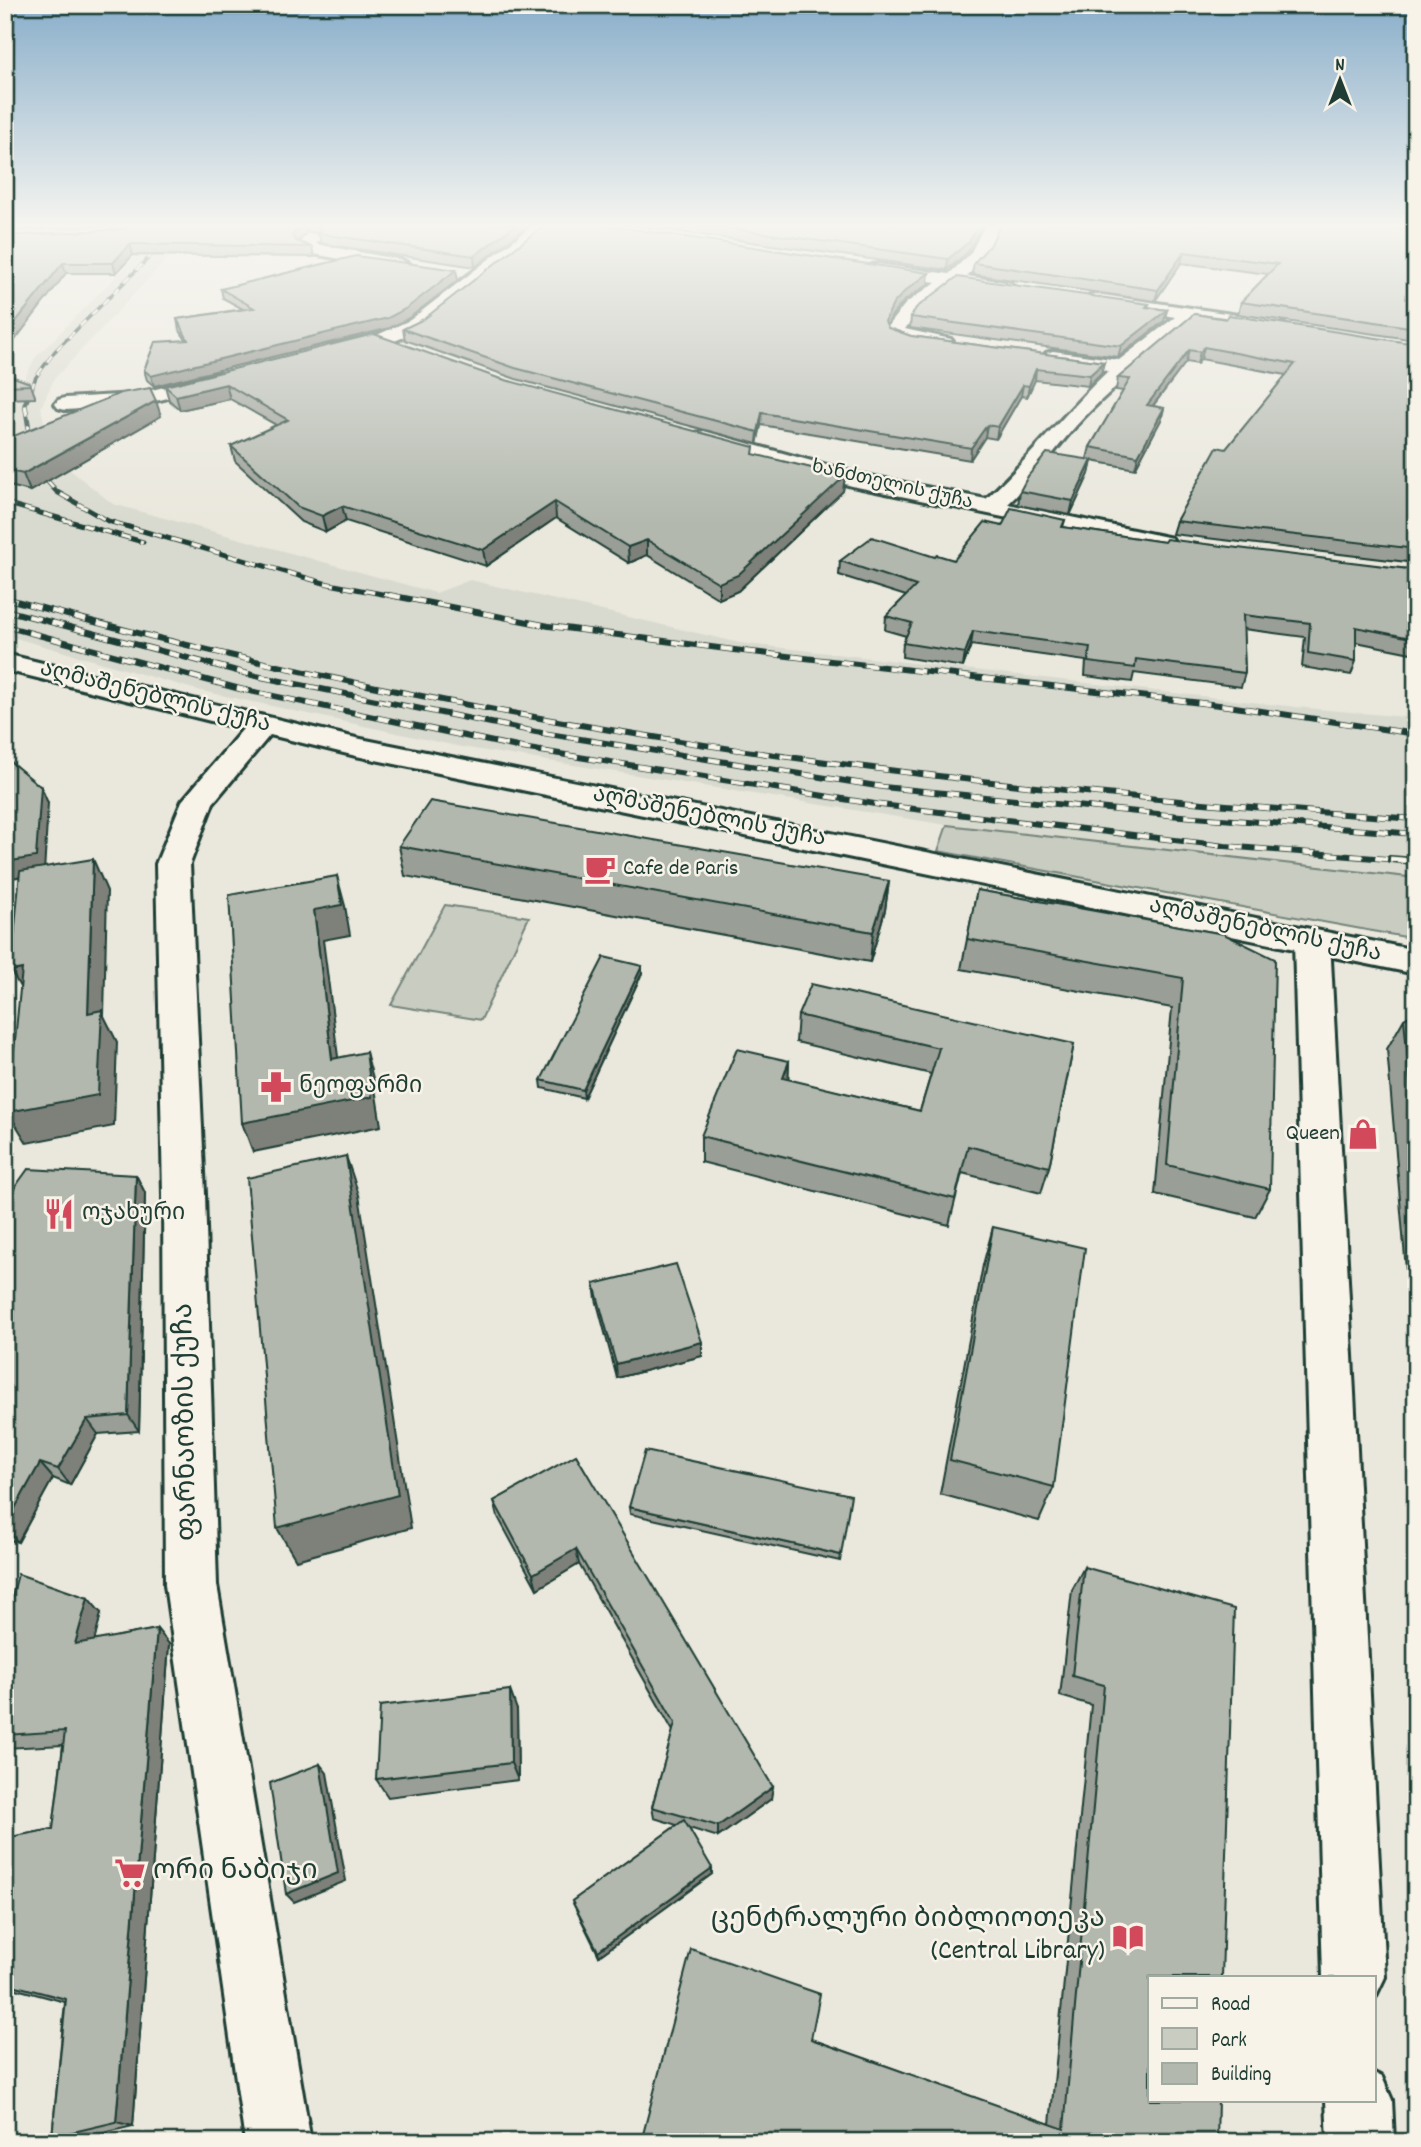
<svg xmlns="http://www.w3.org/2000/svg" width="1421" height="2147" viewBox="0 0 1421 2147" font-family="Dekko,'Noto Sans Georgian',sans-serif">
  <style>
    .built { fill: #d9dacf }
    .green { fill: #c8ccc1; stroke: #74847a; stroke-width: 2 }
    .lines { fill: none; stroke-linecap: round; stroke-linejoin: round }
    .street-casing { stroke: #1f3d34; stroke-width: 6 }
    .secondary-casing { stroke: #1f3d34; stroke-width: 6 }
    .street { fill: #f7f3e8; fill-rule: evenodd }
    .secondary { fill: #f7f3e8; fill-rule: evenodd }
    .rail-far3-casing { stroke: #1f3d34; stroke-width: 3.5 }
    .rail-far2-casing { stroke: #1f3d34; stroke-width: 5 }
    .rail-far1-casing { stroke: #1f3d34; stroke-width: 6 }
    .rail-casing { stroke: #1f3d34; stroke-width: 8 }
    .rail-far3 { stroke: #f7f3e8; stroke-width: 2.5; stroke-dasharray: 8; stroke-linecap: butt }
    .rail-far2 { stroke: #f7f3e8; stroke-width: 3.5; stroke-dasharray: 10; stroke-linecap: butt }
    .rail-far1 { stroke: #f7f3e8; stroke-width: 4.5; stroke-dasharray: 12; stroke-linecap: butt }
    .rail { stroke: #f7f3e8; stroke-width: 5; stroke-dasharray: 15; stroke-linecap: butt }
    .wall { fill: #999e96; stroke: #1f3d34; stroke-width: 2 }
    .shaded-wall { fill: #7d817a; stroke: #1f3d34; stroke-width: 2 }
    .building { fill: #b2b8ae; stroke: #1f3d34; stroke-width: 2 }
    .labels { text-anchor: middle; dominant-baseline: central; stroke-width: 5; stroke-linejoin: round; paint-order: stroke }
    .far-street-label { font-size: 19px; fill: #1f3d34; stroke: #f7f3e8 }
    .street-label { font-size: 23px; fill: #1f3d34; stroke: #f7f3e8 }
    .poi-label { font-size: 23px; fill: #1f3d34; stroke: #f7f3e8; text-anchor: start }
    .near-street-label { font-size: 28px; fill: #1f3d34; stroke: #f7f3e8 }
    .near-poi-label { font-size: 28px; fill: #1f3d34; stroke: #f7f3e8; text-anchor: start }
  </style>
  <rect width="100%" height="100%" fill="#eae8dd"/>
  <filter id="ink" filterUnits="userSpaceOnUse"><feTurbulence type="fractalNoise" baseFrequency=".0143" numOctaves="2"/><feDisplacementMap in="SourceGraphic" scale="14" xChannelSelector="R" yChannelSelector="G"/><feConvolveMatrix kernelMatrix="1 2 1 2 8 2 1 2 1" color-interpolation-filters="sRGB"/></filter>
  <g filter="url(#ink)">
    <path class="built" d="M201 223 54 379 41 407 50 454 113 504 436 593 470 580 740 643 1296 707 1416 718V878L947 825 461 747 197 690 5 635V471L23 464 8 411 35 358 150 242Z"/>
    <g class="green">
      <path d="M947 825 1416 878V939L938 851Z"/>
      <path d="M445 905 529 917 481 1020 391 1005Z"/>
    </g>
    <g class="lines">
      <defs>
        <g id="street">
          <path d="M536 223H555L424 328 388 344 335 357 325 351 328 347 375 336 410 320Z"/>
          <path d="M986 223H1002L985 257 967 276 1011 283 1014 287 1011 291 1005 292 956 285 919 311 905 329 951 339 954 343 951 347C932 352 907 343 889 337L885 329 906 303 936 282 872 273 869 269 872 265 878 264 949 274 970 254Z"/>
          <path d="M313 233 321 238 316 244 402 260 411 265 402 270 302 252 297 245 307 234Z"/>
          <path d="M1096 294 1279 321 1288 327 1279 333 1194 320C1158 352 1120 380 1086 415 1058 444 1037 477 1008 504L1172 538 1175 543 1172 548 1163 550 852 486 696 443 693 438 696 433 704 431 855 473 986 499C1029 459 1065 412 1108 371L1046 361 1043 357 1046 353 1053 351 1119 360 1175 317 1090 303 1087 299 1090 295Z"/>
          <path d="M218 374 225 376 228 380 225 384 135 406 65 410 58 408 55 404 58 400 65 398 135 394Z"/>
          <path d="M1312 929 1324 933 1330 941 1385 1977 1374 2000V1977H1323L1294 941 1300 933Z"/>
          <path d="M1374 2073 1382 2077 1392 2100 1394 2142H1328L1326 2100H1374Z"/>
        </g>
        <path id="secondary" d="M5 654 356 738 1416 950V974L356 756 270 735 213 803 190 864 205 1194 217 1585 311 2142H245L165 1585 163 1194 156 864 182 801 243 729 5 670Z"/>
      </defs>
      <use href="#street" class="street-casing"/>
      <use href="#secondary" class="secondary-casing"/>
      <use href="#street" class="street"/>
      <use href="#secondary" class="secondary"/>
      <defs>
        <path id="rail-far3" d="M31 389 36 377 55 351 184 223"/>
        <g id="rail-far2">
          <path d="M32 387 25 404 35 467 57 492 108 521 324 583 398 597"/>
          <path d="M5 503 143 542"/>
        </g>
        <g id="rail-far1">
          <path d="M389 595 549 626 734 650 1228 706 1416 734"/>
          <path d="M5 598C465 726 940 788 1416 819"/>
          <path d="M5 610 256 676 536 732 883 787 1168 815 1416 834"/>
          <path d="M5 626 240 689 522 748 881 805 1225 846 1412 861"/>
        </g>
        <path id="rail" d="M1390 859 1416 861"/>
      </defs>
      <use href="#rail-far3" class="rail-far3-casing"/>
      <use href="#rail-far2" class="rail-far2-casing"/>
      <use href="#rail-far1" class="rail-far1-casing"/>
      <use href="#rail" class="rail-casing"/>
      <use href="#rail-far3" class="rail-far3"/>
      <use href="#rail-far2" class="rail-far2"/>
      <use href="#rail-far1" class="rail-far1"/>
      <use href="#rail" class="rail"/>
    </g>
    <g class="wall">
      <path d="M5 223H532L475 267 330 245 321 243 319 233 307 231 298 242 312 247 314 257 133 255 116 273H66L5 353V236L125 229 127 227 122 225 5 231Z"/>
      <path d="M617 223H983L968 252 947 270Z"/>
      <path d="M1390 223H1416V229Z"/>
      <path d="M1416 232V340L1238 314 1241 302 1268 274 1181 263 1155 301 972 274 974 263 991 244Z"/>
      <path d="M458 280 409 318 390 328 154 386 147 380 144 370 186 340 179 329 177 319 243 309 223 298 221 289Z"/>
      <path d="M928 284 904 301 892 315 887 325 888 328 911 336 1104 362 1101 373 1088 386 1035 380 1027 397 1021 396 996 439 985 437 970 460 761 425 757 444 516 379 405 340 403 329 424 319Z"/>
      <path d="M1149 304 1148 307 1167 310 1164 321 1118 357 910 328 911 317Z"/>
      <path d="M1194 314 1416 344V563L1172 534 1176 521 1226 449 1286 375 1201 359 1197 364 1186 362 1153 406 1164 408 1161 420 1135 469 1092 461 1089 474 1070 515 1018 505 1020 491 1087 459 1090 447 1123 391 1116 390 1118 378Z"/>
      <path d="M5 374 30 383 35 396V398L5 399Z"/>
      <path d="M498 378 754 455 845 476 843 491 738 591 719 599 647 555 629 563 556 518 486 566 346 521 326 532 301 522 235 461 231 446 276 425 230 399 180 410 169 400 165 386Z"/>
      <path d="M161 416 30 491 5 485V419L12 437Z"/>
      <path d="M1065 520 1063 527 1164 542 1416 570V654L1356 642V661L1351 675 1302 667 1305 637 1243 629 1245 673 1241 687 1134 673 1132 682 1085 676 1086 661 971 645 963 667 902 657 903 643 906 636 885 630 886 616 906 596 839 575 840 561 935 557 954 560 1002 526Z"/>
      <path d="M399 846 889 881 885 910 870 962 405 876Z"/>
      <path d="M977 890 1224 934 1270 1189 1255 1217 1155 1194 1172 1008 961 969Z"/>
      <path d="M642 973 584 1098 542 1088 541 1080Z"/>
      <path d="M1416 1013V1329L1411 1328 1387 1049 1404 1019Z"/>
      <path d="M798 1015 1074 1044 1049 1167 1041 1193 962 1173 949 1225 701 1162V1136L789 1061 788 1080 920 1111 931 1074 796 1042Z"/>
      <path d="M136 1175 145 1193 139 1431 98 1434 70 1485 53 1478 18 1542 5 1539V1424L11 1425 5 1368V1201Z"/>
      <path d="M993 1227 1054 1487 1039 1521 940 1494 983 1265Z"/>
      <path d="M594 1284 702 1342V1356L617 1378 596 1299Z"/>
      <path d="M576 1455 771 1799 718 1837 689 1828 712 1874 599 1956 572 1901 677 1825 654 1818 652 1807 673 1731 579 1564 537 1589 498 1517 494 1501Z"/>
      <path d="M629 1507 841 1555 840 1561 630 1514Z"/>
      <path d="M1084 1567 1217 2142H641L811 2039 1050 2124 1091 1705 1060 1696 1072 1590Z"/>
      <path d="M101 1613 94 1641 157 1629 169 1644 133 2126 71 2141 52 2137 65 2002 5 1986V1838L53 1829 63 1745 5 1748V1624Z"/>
      <path d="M517 1710 518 1780 388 1797 376 1779Z"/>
    </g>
    <g class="shaded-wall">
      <path d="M303 223H305L307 231 295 246 292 236Z"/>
      <path d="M518 223H532L475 267 474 256Z"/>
      <path d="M979 223H983L968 252 947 270 948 259Z"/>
      <path d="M130 244 133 255 116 273 113 263Z"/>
      <path d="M1184 252 1181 263 1155 301 1158 290Z"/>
      <path d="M63 263 66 273 5 353V335Z"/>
      <path d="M456 270 458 280 409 318 390 328 154 386 151 376Z"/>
      <path d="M929 273 928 284 904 301 892 315 884 332 885 321 893 304 905 291Z"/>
      <path d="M1167 310 1164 321 1118 357 1121 346Z"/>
      <path d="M1204 347 1201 359 1197 364 1200 352Z"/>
      <path d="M1189 350 1186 362 1144 417 1147 405Z"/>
      <path d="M1104 362 1101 373 1088 386 1090 375Z"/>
      <path d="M1036 369 1035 380 1027 397 1029 386Z"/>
      <path d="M226 384 230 399 180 410 176 396Z"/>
      <path d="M1023 385 1021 396 996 439 998 427Z"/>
      <path d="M156 401 161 416 30 491 23 474Z"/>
      <path d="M1164 408 1161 420 1135 469 1138 456Z"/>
      <path d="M762 413 761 425 757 444 758 432Z"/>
      <path d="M5 419 12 435 16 454 9 438Z"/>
      <path d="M987 425 985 437 970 460 971 448Z"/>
      <path d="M1092 460 1089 474 1070 515 1073 501Z"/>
      <path d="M845 476 843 491 738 591 719 599V583Z"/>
      <path d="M555 502 556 518 486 566 483 550Z"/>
      <path d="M342 506 346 521 326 532 322 516Z"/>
      <path d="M647 540V555L629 563 628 547Z"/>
      <path d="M973 631 971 645 963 667 965 653Z"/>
      <path d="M41 787 48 803 44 873 5 879V862Z"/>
      <path d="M93 859 107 891 104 1016 117 1042 114 1126 27 1143 8 1112 88 1013Z"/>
      <path d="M337 876 345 906 350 935 323 940 342 1088 332 1059 314 910Z"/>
      <path d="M889 881 885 910 870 962 873 932Z"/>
      <path d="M642 966V973L584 1098 583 1090Z"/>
      <path d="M22 969 29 1003 11 971Z"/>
      <path d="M366 1052 374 1082 381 1126 253 1152 242 1123Z"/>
      <path d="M789 1061 788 1088 783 1078Z"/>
      <path d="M346 1156 359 1195 411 1528 296 1560 277 1528Z"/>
      <path d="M136 1175 145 1193 139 1431 128 1415Z"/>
      <path d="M702 1342V1356L617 1378 616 1364Z"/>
      <path d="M87 1419 98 1434 70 1485 58 1469Z"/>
      <path d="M40 1463 53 1478 18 1542 5 1528V1526Z"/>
      <path d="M576 1549 579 1564 537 1589 533 1574Z"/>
      <path d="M88 1598 101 1613 90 1659 75 1644Z"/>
      <path d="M157 1629 169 1644 133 2126 116 2122Z"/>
      <path d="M510 1690 517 1710 518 1780 511 1763Z"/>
      <path d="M320 1764 327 1773 346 1881 294 1902 286 1894Z"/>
      <path d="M773 1787 771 1799 718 1837V1826Z"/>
      <path d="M712 1868V1874L599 1956 598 1951Z"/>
    </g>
    <g class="building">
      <path d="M129 223H303L292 236 296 241 312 247 130 244 113 263H63L5 335V236L125 229Z"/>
      <path d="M320 223H518L474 256 328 235 319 232 321 226Z"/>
      <path d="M547 223H590L929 273 905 291 893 304 885 321 888 328 911 336 1104 362 1090 375 1036 369 1029 386 1023 385 998 427 987 425 971 448 762 413 758 432 515 368 403 329 424 319Z"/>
      <path d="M691 223H979L969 242 948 259Z"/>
      <path d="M1001 223H1369L1416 232V328L1241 302 1278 264 1184 252 1158 290 974 263 991 244Z"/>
      <path d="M356 256 456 270 407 308 388 318 151 376 144 370 155 342 188 340 177 319 254 308 221 289Z"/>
      <path d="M957 277 1149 304 1146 307 1167 310 1121 346 911 317 916 308Z"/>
      <path d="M1194 314 1226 319 1229 315 1416 344V549L1176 521 1217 447 1226 449 1295 364 1204 347 1200 352 1189 350 1147 405 1164 408 1138 456 1090 447 1130 379 1118 378Z"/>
      <path d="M374 334 498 378 754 447 753 454 845 476 738 575 719 583 647 540 628 547 555 502 483 550 342 506 322 516 298 507 231 446 288 420 226 384 176 396 165 386Z"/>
      <path d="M5 374 30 383V385L5 386Z"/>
      <path d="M150 388 156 401 23 474 5 470V419L9 438 121 393Z"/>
      <path d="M1047 453 1092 460 1073 501 1020 491 1028 476Z"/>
      <path d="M1011 508 1065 520 1062 527 1164 542 1166 539 1416 570V639L1356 627V661L1308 653 1310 623 1243 615 1245 673 1136 659 1135 668 1088 662 1090 647 973 631 965 653 903 643 912 623 886 616 916 586 840 561 872 537 935 557 937 555 954 560 985 522 1002 526Z"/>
      <path d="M5 757 41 787 36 857 5 862Z"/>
      <path d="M430 801 889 881 873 932 399 846Z"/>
      <path d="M93 859 88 1013 102 1010 98 1095 8 1112 22 969 11 971 20 871Z"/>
      <path d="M337 876 342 905 314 910 332 1059 366 1052 372 1097 242 1123 229 895Z"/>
      <path d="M977 890 1224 934 1275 959 1270 1189 1167 1165 1183 978 967 939Z"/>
      <path d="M604 957 642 966 583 1090 541 1080Z"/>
      <path d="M811 984 1074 1044 1049 1167 968 1146 955 1199 701 1136 737 1049 789 1061 783 1078 920 1111 939 1048 798 1015Z"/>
      <path d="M1416 1013V1143L1404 1019Z"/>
      <path d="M346 1156 398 1495 277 1528 247 1178Z"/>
      <path d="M28 1169 136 1175 128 1415 87 1419 58 1469 40 1463 5 1526V1424L11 1425 5 1361V1201Z"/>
      <path d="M993 1227 1085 1248 1054 1487 950 1460Z"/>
      <path d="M676 1264 702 1342 616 1364 594 1284Z"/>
      <path d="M645 1451 851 1495 841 1555 629 1507Z"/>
      <path d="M576 1455 773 1787 718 1826 652 1807 675 1723 576 1549 533 1574 494 1501Z"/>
      <path d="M1084 1567 1234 1609 1222 1977H1150V2100H1218L1217 2142H641L691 1949 820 1994 811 2039 1064 2129 1104 1685 1072 1676Z"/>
      <path d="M18 1574 88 1598 75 1644 157 1629 116 2122 52 2137 66 1999 5 1983V1838L53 1829 65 1731 5 1735V1624Z"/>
      <path d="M510 1690 511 1763 376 1779 380 1706Z"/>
      <path d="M320 1764 338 1873 286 1894 270 1783Z"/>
      <path d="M684 1820 712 1868 598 1951 572 1901Z"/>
    </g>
  </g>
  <linearGradient id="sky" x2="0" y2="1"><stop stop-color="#89aeca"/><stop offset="0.43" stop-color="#f6f5f0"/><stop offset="1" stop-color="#f6f5f0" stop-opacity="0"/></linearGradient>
  <rect width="1421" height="524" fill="url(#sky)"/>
  <defs>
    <symbol id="cafe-bare" viewBox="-9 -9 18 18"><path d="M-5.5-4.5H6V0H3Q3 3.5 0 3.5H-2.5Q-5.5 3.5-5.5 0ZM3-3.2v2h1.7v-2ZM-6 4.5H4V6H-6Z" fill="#d1495b" stroke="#f7f3e8" stroke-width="2.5" paint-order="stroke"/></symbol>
    <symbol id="pharmacy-bare" viewBox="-9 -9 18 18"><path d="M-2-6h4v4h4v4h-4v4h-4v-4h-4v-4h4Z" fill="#d1495b" stroke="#f7f3e8" stroke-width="2.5" paint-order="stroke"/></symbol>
    <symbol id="shop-bare" viewBox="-9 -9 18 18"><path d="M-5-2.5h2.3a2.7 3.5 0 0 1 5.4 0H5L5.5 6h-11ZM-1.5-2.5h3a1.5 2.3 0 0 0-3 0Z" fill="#d1495b" stroke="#f7f3e8" stroke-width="2.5" paint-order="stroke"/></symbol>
    <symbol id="restaurant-bare" viewBox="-9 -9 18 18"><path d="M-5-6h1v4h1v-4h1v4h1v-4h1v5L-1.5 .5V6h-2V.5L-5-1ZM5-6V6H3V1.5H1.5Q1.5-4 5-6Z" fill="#d1495b" stroke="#f7f3e8" stroke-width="2.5" paint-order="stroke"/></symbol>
    <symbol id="supermarket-bare" viewBox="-9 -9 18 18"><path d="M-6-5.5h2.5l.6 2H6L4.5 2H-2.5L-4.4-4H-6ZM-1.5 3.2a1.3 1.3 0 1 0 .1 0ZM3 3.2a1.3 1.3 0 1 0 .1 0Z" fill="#d1495b" stroke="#f7f3e8" stroke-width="2.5" paint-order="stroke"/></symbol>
    <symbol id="library-bare" viewBox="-9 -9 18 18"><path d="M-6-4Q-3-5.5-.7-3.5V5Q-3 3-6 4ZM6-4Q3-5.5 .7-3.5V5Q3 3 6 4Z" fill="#d1495b" stroke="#f7f3e8" stroke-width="2.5" paint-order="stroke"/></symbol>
  </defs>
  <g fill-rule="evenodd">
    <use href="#cafe-bare" x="578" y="847" width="44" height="44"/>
    <use href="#pharmacy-bare" x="254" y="1065" width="44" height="44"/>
    <use href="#shop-bare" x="1341" y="1112" width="44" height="44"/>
    <use href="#restaurant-bare" x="37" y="1192" width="44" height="44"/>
    <use href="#supermarket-bare" x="108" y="1851" width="44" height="44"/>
    <use href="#library-bare" x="1106" y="1915" width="44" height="44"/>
  </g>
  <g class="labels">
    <g class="far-street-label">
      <text transform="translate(892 486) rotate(13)">ხანძთელის ქუჩა</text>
    </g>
    <g class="street-label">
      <text transform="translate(155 698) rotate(14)">აღმაშენებლის ქუჩა</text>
      <text transform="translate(709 818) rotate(11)">აღმაშენებლის ქუჩა</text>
      <text transform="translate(1265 931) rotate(12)">აღმაშენებლის ქუჩა</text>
    </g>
    <g class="poi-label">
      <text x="623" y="869">Cafe de Paris</text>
      <text x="299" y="1087">ნეოფარმი</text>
      <text x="1340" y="1134" text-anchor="end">Queen</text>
      <text x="82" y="1214">ოჯახური</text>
    </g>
    <g class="near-street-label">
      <text transform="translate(188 1422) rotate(-91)">ფარნაოზის ქუჩა</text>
    </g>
    <g class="near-poi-label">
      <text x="153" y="1873">ორი ნაბიჯი</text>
      <text x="1105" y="1921" text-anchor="end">ცენტრალური ბიბლიოთეკა<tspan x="1105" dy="32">(Central Library)</tspan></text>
    </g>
  </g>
  <rect width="1421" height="2147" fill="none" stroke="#f7f3e8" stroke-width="28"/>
  <rect x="14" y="14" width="1393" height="2119" fill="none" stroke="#1f3d34" stroke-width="2.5" filter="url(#ink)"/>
  <rect x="1148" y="1976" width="228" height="126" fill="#f7f3e8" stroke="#a1aaa0" stroke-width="2"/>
  <rect x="1162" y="1998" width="35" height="10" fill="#f7f3e8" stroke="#a1aaa0" stroke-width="2"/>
  <text x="1211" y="2010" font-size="21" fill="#1f3d34">Road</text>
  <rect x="1162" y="2028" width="35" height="21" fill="#c8ccc1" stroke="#a1aaa0" stroke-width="2"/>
  <text x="1211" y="2046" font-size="21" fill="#1f3d34">Park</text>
  <rect x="1162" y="2063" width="35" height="21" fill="#b2b8ae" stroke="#a1aaa0" stroke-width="2"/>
  <text x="1211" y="2080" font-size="21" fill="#1f3d34">Building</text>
  <g transform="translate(1340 80)" stroke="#f7f3e8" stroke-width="5" paint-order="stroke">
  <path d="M0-5L12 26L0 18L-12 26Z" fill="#1f3d34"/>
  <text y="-10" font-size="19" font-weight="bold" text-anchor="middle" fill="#1f3d34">N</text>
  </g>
</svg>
